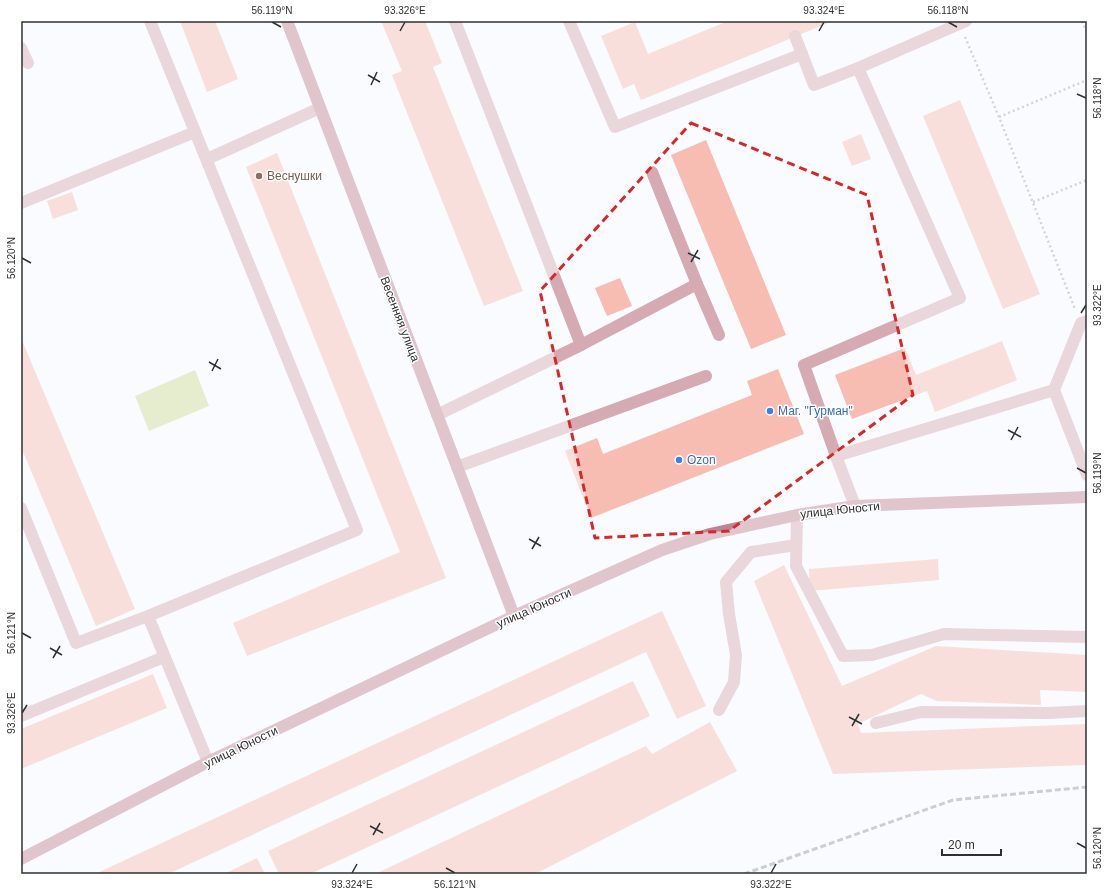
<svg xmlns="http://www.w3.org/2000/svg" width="1108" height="895" viewBox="0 0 1108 895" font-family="Arial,sans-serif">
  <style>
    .green { fill: #ceda96 }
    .building { fill: #f7bcb2 }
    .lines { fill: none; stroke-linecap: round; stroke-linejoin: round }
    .path { stroke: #a2a5a7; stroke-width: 2.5; stroke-dasharray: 2 3; stroke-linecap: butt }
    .lane { stroke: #d6aab3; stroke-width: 12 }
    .secondary { stroke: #c18391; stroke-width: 12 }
    .rail { stroke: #96999b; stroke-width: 3; stroke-dasharray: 6 3; stroke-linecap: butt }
    .marked { fill: none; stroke: #d62828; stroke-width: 3; stroke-dasharray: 8 5; stroke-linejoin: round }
    .ticks { fill: none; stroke: #2e3133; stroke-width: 1.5 }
    .education-dot { fill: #8d6e63; stroke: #fff; stroke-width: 1.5 }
    .shop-dot { fill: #3f7fe0; stroke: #fff; stroke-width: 1.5 }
    .labels { text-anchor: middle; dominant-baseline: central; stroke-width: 3; stroke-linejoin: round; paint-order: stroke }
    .education-label { font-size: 12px; fill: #785e54; stroke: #fff; text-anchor: start }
    .street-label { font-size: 12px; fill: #2e3133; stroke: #fff }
    .shop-label { font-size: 12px; fill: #366cbe; stroke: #fff; text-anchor: start }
    .neatline { fill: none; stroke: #2e3133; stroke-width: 1.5 }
    .ticks-label { font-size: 10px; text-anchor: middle; fill: #2e3133 }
  </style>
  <rect width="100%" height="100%" fill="#f9fbfe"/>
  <path class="green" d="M195 370 209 406 149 431 135 396Z"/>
  <g class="building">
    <path d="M180 21H215L238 79 207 92Z"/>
    <path d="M381 21H425L442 63 433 67 523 291 484 306 392 75 402 71Z"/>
    <path d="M728 21H833L641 100 634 84 623 89 601 36 635 22 648 54Z"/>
    <path d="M960 100 1040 294 1003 309 923 116Z"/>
    <path d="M861 134 871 159 852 166 842 142Z"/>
    <path d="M706 140 786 335 751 349 671 155Z"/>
    <path d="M277 153 446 578 247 656 233 623 400 552 246 167Z"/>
    <path d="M72 192 78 210 53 219 47 201Z"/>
    <path d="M620 278 632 306 607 316 595 288Z"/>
    <path d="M21 338 135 609 96 626 21 447Z"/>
    <path d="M1002 341 1017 380 935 412 927 391 852 419 835 375 905 348 916 375Z"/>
    <path d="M778 369 804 434 591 518 565 451 597 438 603 454 752 395 747 381Z"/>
    <path d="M938 559 939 580 810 591 809 569Z"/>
    <path d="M784 565 842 686 936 646 1087 655V692L1040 690 1041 705 937 701 921 694 858 724 861 733 1087 724V765L833 774 754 581Z"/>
    <path d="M662 611 706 706 677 719 646 652 168 874H95Z"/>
    <path d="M153 674 167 708 21 769V729Z"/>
    <path d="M633 681 650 716 310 874H279L268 851Z"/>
    <path d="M710 722 737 771 535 874H375L646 746 652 754Z"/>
    <path d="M257 858 265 874H224Z"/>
  </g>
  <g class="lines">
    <g class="path">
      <path d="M1082 21 1087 33"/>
      <path d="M965 37 999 117 1075 309"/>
      <path d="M999 117 1087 80"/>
      <path d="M1033 202 1087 180"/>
    </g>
    <g class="lane">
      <path d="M455 21 581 345"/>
      <path d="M569 21 615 127 802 54"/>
      <path d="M795 36 814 85 858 68"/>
      <path d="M21 48 28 63"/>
      <path d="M207 159 320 108"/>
      <path d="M652 172 697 284 719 335"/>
      <path d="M21 203 195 132"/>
      <path d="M1087 321 1081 323 1054 390 1087 475"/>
      <path d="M437 415 581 345 697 284"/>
      <path d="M836 456 1054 390"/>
      <path d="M457 467 706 376"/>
      <path d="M855 506 836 456 804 365 960 298 858 68 966 21"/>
      <path d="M21 508 76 643 148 616 357 530 150 21"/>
      <path d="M797 515 796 566 843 656 872 655 944 634 1087 637"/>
      <path d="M148 616 208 762"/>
      <path d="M719 710 734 682 736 655 729 614 726 582 751 552 796 545"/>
      <path d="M21 716 164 657"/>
      <path d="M876 723 921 712 1048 713 1087 711"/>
    </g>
    <g class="secondary">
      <path d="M287 21 514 616"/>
      <path d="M21 859 208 762 514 616 662 550 710 534 797 515 855 506 1087 497"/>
    </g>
    <path class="rail" d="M744 874 953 800 1087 787"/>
  </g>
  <path d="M0 0H1108V895H0ZM691 123 867 195 913 395 729 531 595 538 540 291Z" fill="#f9fbfe" fill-opacity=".55" fill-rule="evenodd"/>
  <path class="marked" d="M691 123 867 195 913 395 729 531 595 538 540 291Z"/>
  <path class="ticks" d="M272 22 281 27M948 22 957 27M400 31 405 22M819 31 824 22M368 75 380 82M371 85 377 72M1077 94 1086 98M688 253 700 259M22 258 31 263M691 262 698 250M1081 313 1086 305M209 362 221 369M212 371 218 359M1008 430 1021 437M1011 440 1018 427M1077 468 1086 473M529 539 541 546M532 549 539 537M22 633 31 638M50 648 62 655M53 658 60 646M22 713 27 705M849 717 862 724M852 726 859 714M370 826 383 833M373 835 380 823M1077 843 1086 848M446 868 455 873M352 873 357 864M771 873 776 864"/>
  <circle class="education-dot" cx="259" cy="176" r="4"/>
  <g class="shop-dot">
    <circle cx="770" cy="411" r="4"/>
    <circle cx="679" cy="460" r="4"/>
  </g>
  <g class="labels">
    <g class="education-label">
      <text x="267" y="176">Веснушки</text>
    </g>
    <g class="street-label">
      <text transform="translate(400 319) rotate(69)">Весенняя улица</text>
      <text transform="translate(840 510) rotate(-6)">улица Юности</text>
      <text transform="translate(534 608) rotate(-24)">улица Юности</text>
      <text transform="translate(241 747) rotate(-26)">улица Юности</text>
    </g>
    <g class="shop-label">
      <text x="778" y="411">Маг. "Гурман"</text>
      <text x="687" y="460">Ozon</text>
    </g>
  </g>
  <rect width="1108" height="895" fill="none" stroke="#ffffff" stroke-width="44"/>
  <path d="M942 849v6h59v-6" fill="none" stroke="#2e3133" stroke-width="2"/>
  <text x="948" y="849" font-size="12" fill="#2e3133" stroke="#ffffff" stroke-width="3" paint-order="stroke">20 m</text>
  <rect x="22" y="22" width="1064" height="851" class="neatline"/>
  <g class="ticks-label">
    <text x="272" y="14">56.119°N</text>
    <text x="405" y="14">93.326°E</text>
    <text x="824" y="14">93.324°E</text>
    <text x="948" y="14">56.118°N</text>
    <text transform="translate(1097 98) rotate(-90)" y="4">56.118°N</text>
    <text transform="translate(11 258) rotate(-90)" y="4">56.120°N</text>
    <text transform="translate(1097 305) rotate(-90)" y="4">93.322°E</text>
    <text transform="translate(1097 473) rotate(-90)" y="4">56.119°N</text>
    <text transform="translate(11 633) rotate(-90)" y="4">56.121°N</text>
    <text transform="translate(11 713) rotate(-90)" y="4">93.326°E</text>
    <text transform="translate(1097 848) rotate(-90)" y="4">56.120°N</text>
    <text x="352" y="888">93.324°E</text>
    <text x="455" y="888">56.121°N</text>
    <text x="771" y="888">93.322°E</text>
  </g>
</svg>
